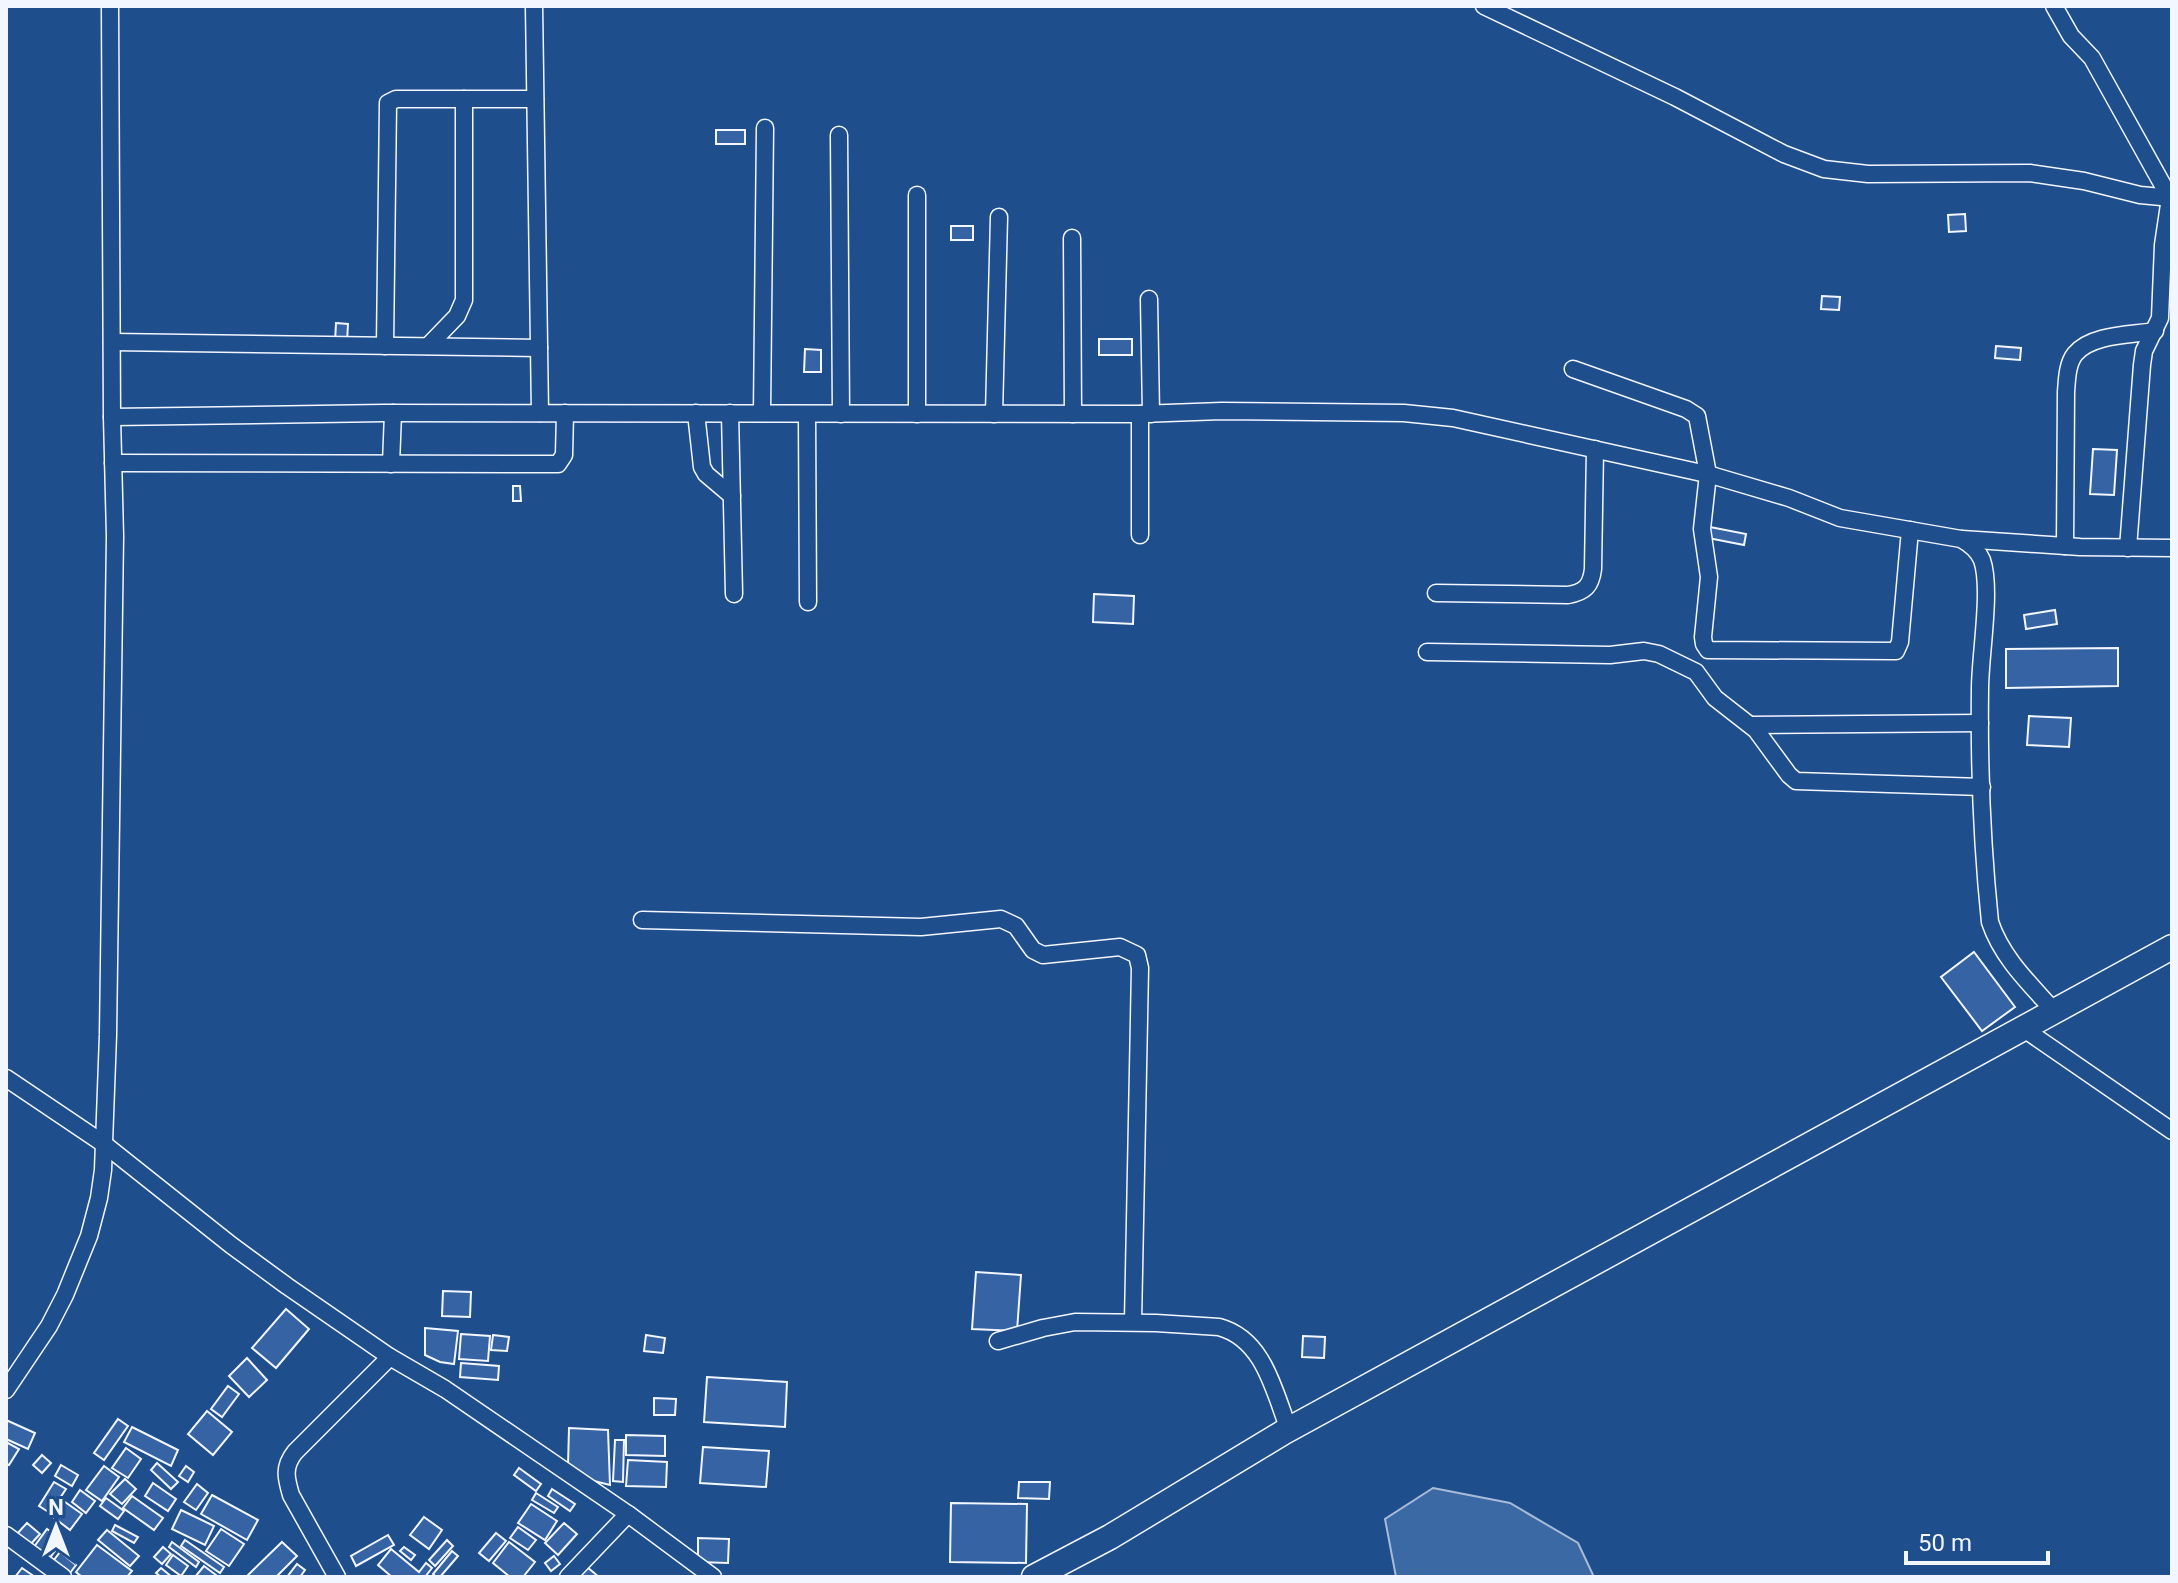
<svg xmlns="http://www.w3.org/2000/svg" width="2178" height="1583" viewBox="0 0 2178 1583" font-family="Roboto,sans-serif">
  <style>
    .water { fill: #3b69a3; stroke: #a8bbd7; stroke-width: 2 }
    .building { fill: #3563a3; stroke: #f2f6ff; stroke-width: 2 }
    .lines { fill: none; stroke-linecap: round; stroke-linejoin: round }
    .street-casing { stroke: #f2f6ff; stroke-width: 19 }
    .secondary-casing { stroke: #f2f6ff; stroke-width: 27 }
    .street { stroke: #1f4e8c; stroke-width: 16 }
    .secondary { stroke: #1f4e8c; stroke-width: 24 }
  </style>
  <rect width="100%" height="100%" fill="#1f4e8c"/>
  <path class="water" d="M1433 1488 1510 1503 1578 1543 1594 1577H1396L1385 1519Z"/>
  <g class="building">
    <rect x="716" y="130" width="29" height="14"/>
    <path d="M1965 214 1966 231 1949 232 1948 215Z"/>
    <rect x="951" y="226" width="22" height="14"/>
    <path d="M1822 296 1840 297 1839 310 1821 309Z"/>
    <path d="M336 323 348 324 347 342H335Z"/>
    <rect x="1099" y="339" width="33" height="16"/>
    <path d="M1996 346 2021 348 2020 360 1995 358Z"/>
    <path d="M805 349 821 350V372H804Z"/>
    <path d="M2093 449 2117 450 2114 495 2090 494Z"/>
    <path d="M513 486H520L521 501H513Z"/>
    <path d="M1710 527 1746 534 1744 545 1708 538Z"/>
    <path d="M1094 594 1134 596 1133 624 1093 622Z"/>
    <path d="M2055 610 2057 624 2026 629 2024 615Z"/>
    <path d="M2118 648V686L2006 688V649Z"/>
    <path d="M2029 716 2071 718 2069 747 2027 745Z"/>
    <path d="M1974 952 2015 1007 1982 1031 1941 977Z"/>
    <path d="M976 1272 1021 1275 1017 1331 972 1329Z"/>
    <path d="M443 1291 471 1292 470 1317 442 1316Z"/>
    <path d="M286 1309 309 1329 276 1368 252 1348Z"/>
    <path d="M425 1328 458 1331 454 1364 440 1362 425 1355Z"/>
    <path d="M461 1334 490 1336 488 1361 459 1359Z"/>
    <path d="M493 1335 509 1337 507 1351 491 1350Z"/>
    <path d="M646 1335 665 1338 663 1353 644 1351Z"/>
    <path d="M1303 1336 1325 1337 1324 1358 1302 1357Z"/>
    <path d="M247 1358 267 1380 249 1397 229 1376Z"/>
    <path d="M461 1363 499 1366 498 1380 460 1377Z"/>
    <path d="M707 1377 787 1382 785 1427 704 1422Z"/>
    <path d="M228 1386 239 1394 222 1417 211 1409Z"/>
    <path d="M654 1398 676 1399 675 1415H654Z"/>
    <path d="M207 1411 232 1432 213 1455 188 1434Z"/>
    <path d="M118 1419 128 1426 104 1460 94 1453Z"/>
    <path d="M6 1420 35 1433 28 1449 6 1439Z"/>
    <path d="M132 1427 178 1450 171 1466 124 1442Z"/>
    <path d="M569 1428 608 1430 610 1485 590 1480 568 1466Z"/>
    <path d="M626 1435 665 1436V1456L626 1455Z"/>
    <path d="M615 1440H624L623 1482 613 1481Z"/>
    <path d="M6 1442 19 1449 9 1465 6 1464Z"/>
    <path d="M703 1447 769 1451 766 1487 700 1483Z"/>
    <path d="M126 1448 141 1459 128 1478 112 1468Z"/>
    <path d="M42 1455 51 1463 42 1473 33 1465Z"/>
    <path d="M628 1460 667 1462 666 1487 626 1486Z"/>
    <path d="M157 1463 178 1482 171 1489 151 1470Z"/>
    <path d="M61 1465 78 1475 72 1486 55 1476Z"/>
    <path d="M104 1466 119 1477 102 1501 86 1490Z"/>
    <path d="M186 1466 194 1472 188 1482 179 1476Z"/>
    <path d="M519 1468 541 1484 536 1491 514 1475Z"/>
    <path d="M125 1479 136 1489 122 1504 110 1494Z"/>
    <path d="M54 1482 66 1489 50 1513 39 1506Z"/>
    <path d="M1019 1482H1050L1049 1499 1018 1498Z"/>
    <path d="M153 1483 176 1499 168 1511 145 1496Z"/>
    <path d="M197 1484 208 1493 196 1510 184 1502Z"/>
    <path d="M552 1489 575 1504 570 1511 548 1496Z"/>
    <path d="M80 1490 95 1501 86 1513 72 1502Z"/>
    <path d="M536 1493 558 1507 554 1513 532 1500Z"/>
    <path d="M212 1495 258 1520 247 1540 201 1514Z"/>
    <path d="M132 1496 163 1518 154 1530 123 1508Z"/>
    <path d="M106 1498 124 1511 118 1519 100 1506Z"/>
    <path d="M65 1502 82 1514 70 1530 53 1517Z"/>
    <path d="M951 1503 1027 1504 1026 1563 950 1562Z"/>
    <path d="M531 1504 557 1521 545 1540 518 1523Z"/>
    <path d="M181 1510 214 1526 205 1545 172 1529Z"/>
    <path d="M424 1517 442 1530 429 1549 410 1535Z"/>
    <path d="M27 1523 40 1534 28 1547 15 1536Z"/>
    <path d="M564 1523 577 1534 558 1555 545 1543Z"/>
    <path d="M115 1525 138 1537 134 1543 112 1531Z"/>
    <path d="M518 1527 536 1540 528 1550 510 1538Z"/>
    <path d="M47 1529 63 1540 46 1563 31 1551Z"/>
    <path d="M221 1529 244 1544 229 1566 206 1551Z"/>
    <path d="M107 1530 139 1556 130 1566 98 1540Z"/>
    <path d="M496 1533 506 1541 489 1561 479 1553Z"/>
    <path d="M388 1535 394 1545 356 1566 351 1556Z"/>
    <path d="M698 1538 729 1539 728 1563 698 1562Z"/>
    <path d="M185 1540 224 1567 220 1573 181 1546Z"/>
    <path d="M447 1540 453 1546 435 1566 429 1560Z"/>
    <path d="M172 1542 199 1562 196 1567 169 1547Z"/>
    <path d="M282 1542 297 1556 276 1577H251L248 1575Z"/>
    <path d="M509 1542 535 1562 523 1577H510L493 1563Z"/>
    <path d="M97 1545 132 1571 127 1577H82L76 1572Z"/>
    <path d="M163 1547 171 1554 162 1564 154 1557Z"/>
    <path d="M404 1547 415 1555 411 1560 400 1551Z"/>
    <path d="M391 1549 419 1572 426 1563 432 1568 425 1577H392L378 1565Z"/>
    <path d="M452 1551 458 1556 440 1577H436L433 1574Z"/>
    <path d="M60 1552 76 1565 67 1577 51 1564Z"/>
    <path d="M173 1555 188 1566 181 1576 166 1565Z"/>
    <path d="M554 1556 560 1564 551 1571 545 1563Z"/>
    <path d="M297 1564 305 1570 300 1577H287Z"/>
    <path d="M204 1566 216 1575 215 1577H195Z"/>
    <path d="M587 1567 599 1577H579Z"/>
    <path d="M22 1568 35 1577H15Z"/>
    <path d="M161 1568 172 1577H161L156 1573Z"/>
  </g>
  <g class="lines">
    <defs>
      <g id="street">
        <path d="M534 6 540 413"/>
        <path d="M1484 6 1675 97 1784 154 1824 169 1868 174 2030 173 2084 181 2140 195 2172 198"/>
        <path d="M2054 6 2071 36 2092 58 2170 198 2163 245 2160 318 2144 351 2142 365 2128 548"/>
        <path d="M839 135 841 414"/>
        <path d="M917 195V414"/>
        <path d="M1072 238 1073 414"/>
        <path d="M1149 299 1151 414"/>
        <path d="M112 342 539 348"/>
        <path d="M385 346 388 103 396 99H535"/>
        <path d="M428 346 457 316 464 300V99"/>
        <path d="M1573 369 1686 409 1697 416 1708 474 1702 529 1709 577 1703 637 1704 644 1708 650 1896 651 1900 642 1910 530"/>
        <path d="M696 413 702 467 706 474 732 496"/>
        <path d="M730 413 734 594"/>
        <path d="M762 413 765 128"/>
        <path d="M807 414 808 602"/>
        <path d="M994 414 999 217"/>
        <path d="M1140 414V535"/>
        <path d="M112 417 384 413 1140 414 1222 411 1404 413 1453 418 1711 475 1789 498 1840 518 1961 539C1970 544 1978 550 1982 560 1992 589 1980 655 1980 689 1979 766 1982 845 1990 922 2002 958 2030 984 2055 1012"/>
        <path d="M113 463 558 464 564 455 565 413"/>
        <path d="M391 464 393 413"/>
        <path d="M1962 539 2080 547 2172 548"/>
        <path d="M2065 546 2066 392C2067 380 2067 364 2075 354 2091 334 2132 335 2155 331"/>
        <path d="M1436 593 1568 595C1585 592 1591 586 1593 569L1595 449"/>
        <path d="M1427 652 1610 655 1644 651 1659 654 1696 672 1715 698 1756 730 1789 775 1796 781 1982 787"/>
        <path d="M1751 725 1980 723"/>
        <path d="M642 920 921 927 1001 919 1016 926 1033 950 1043 955 1120 947 1137 955 1140 968 1133 1322"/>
        <path d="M2024 1029 2172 1131"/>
        <path d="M6 1078 104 1144 231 1245 287 1286 390 1357 445 1389 628 1514 713 1577"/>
        <path d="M998 1341 1043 1328 1075 1322 1156 1323 1219 1327C1264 1339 1274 1391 1289 1430"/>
        <path d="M6 1390 49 1326 65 1295 89 1236 99 1198 103 1170 108 1035 115 536 112 417 110 6"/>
        <path d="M6 1535 63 1577"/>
        <path d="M337 1577 291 1495C286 1478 283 1467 295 1452L390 1357"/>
        <path d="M568 1577 628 1514"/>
      </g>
      <path id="secondary" d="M1034 1577 1110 1537 1284 1432 2172 947"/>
    </defs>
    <use href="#street" class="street-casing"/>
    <use href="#secondary" class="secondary-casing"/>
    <use href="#street" class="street"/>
    <use href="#secondary" class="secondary"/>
  </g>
  <rect width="2178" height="1583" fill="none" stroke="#f2f6ff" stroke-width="16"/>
  <g transform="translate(56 1527)" stroke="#1f4e8c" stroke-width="6" paint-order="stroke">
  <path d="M0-6L14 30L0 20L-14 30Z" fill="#f2f6ff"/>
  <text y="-12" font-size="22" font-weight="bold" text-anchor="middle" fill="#f2f6ff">N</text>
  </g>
  <path d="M1906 1551v12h142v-12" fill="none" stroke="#f2f6ff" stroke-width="4"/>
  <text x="1918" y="1551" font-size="24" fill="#f2f6ff" stroke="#1f4e8c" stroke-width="6" paint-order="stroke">50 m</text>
</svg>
